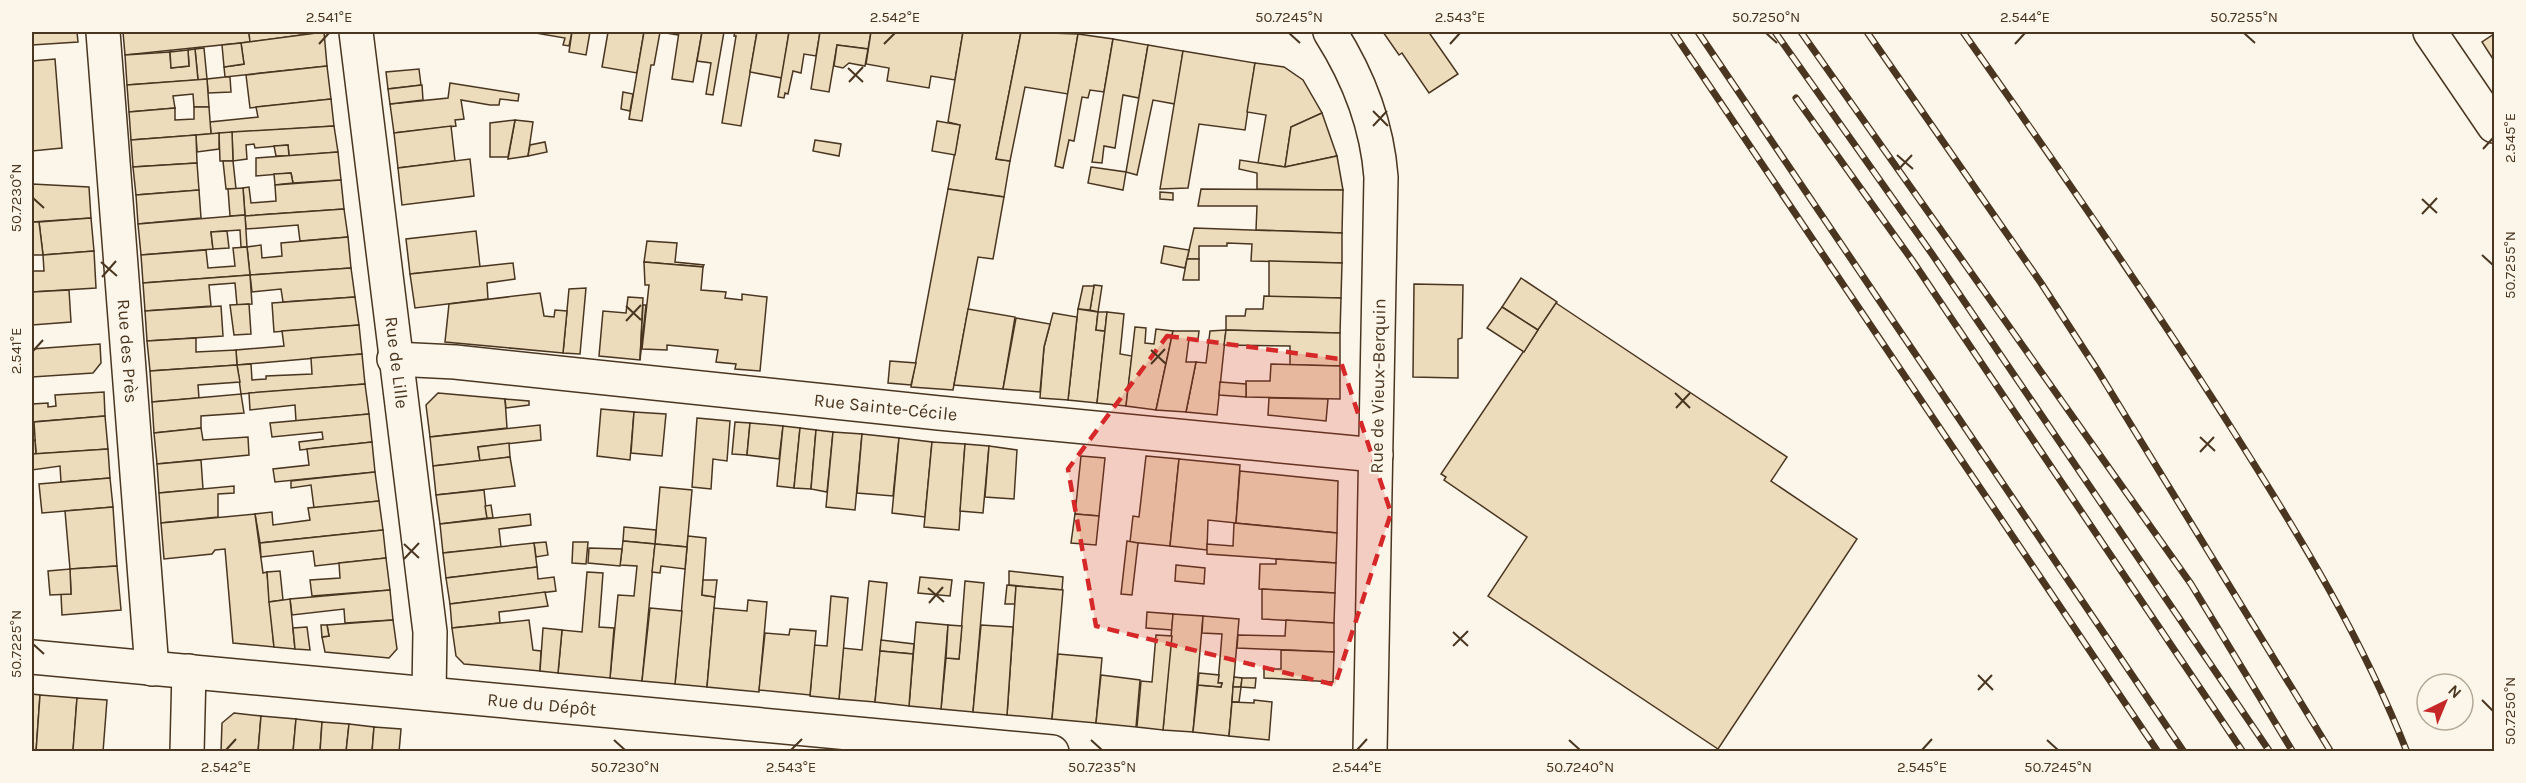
<svg xmlns="http://www.w3.org/2000/svg" width="2526" height="783" viewBox="0 0 2526 783" font-family="Karla,sans-serif">
  <style>
    .building { fill: #ecdcbc; stroke: #4a3520; stroke-width: 1.5 }
    .lines { fill: none; stroke-linecap: round; stroke-linejoin: round }
    .street-casing { stroke: #4a3520; stroke-width: 36 }
    .secondary-casing { stroke: #4a3520; stroke-width: 36 }
    .street { stroke: #fbf6e9; stroke-width: 33 }
    .secondary { stroke: #fbf6e9; stroke-width: 33 }
    .rail-casing { stroke: #4a3520; stroke-width: 7 }
    .rail { stroke: #fbf6e9; stroke-width: 4.5; stroke-dasharray: 14; stroke-linecap: butt }
    .marked { fill: #d62828; fill-opacity: 0.2; stroke: #d62828; stroke-width: 4.5; stroke-dasharray: 12 8; stroke-linejoin: round }
    .ticks { fill: none; stroke: #4a3520; stroke-width: 2 }
    .labels { text-anchor: middle; dominant-baseline: central; stroke-width: 4.5; stroke-linejoin: round; paint-order: stroke }
    .street-label { font-size: 18px; fill: #4a3520; stroke: #fbf6e9 }
    .neatline { fill: none; stroke: #4a3520; stroke-width: 2 }
    .ticks-label { font-size: 15px; text-anchor: middle; fill: #4a3520 }
  </style>
  <rect width="100%" height="100%" fill="#fbf6e9"/>
  <g class="building">
    <path d="M32 32H77L78 42 32 45Z"/>
    <path d="M123 32H249L250 42 125 55Z"/>
    <path d="M260 32H324L250 42 249 33Z"/>
    <path d="M324 32 327 66 225 77 224 67 244 64 241 43Z"/>
    <path d="M530 32H572L569 46 563 45 565 38Z"/>
    <path d="M572 32H590L586 55 569 52Z"/>
    <path d="M608 32H644L637 73 602 67Z"/>
    <path d="M644 32H679V35L660 32 654 65H651L642 121 629 119Z"/>
    <path d="M679 32H702L693 82 672 79Z"/>
    <path d="M702 32H724L713 95 706 94 711 63 697 61Z"/>
    <path d="M735 32H757L741 126 722 123 736 36H734Z"/>
    <path d="M757 32H789L782 78 750 72Z"/>
    <path d="M789 32H820L816 56 804 54 801 73 793 71 788 94 785 93 784 98 778 97Z"/>
    <path d="M820 32H871L868 49 837 45 829 92 811 89Z"/>
    <path d="M871 32H963L955 80 931 76 929 88 887 81 889 68 866 64Z"/>
    <path d="M963 32H1021L996 159 1010 161 1004 197 948 189 960 125 948 122Z"/>
    <path d="M1021 32 1078 34 1068 94 1025 87 1010 161 996 159Z"/>
    <path d="M1383 32H1434L1430 34 1458 74 1429 93 1402 53 1399 55Z"/>
    <path d="M1078 34 1113 39 1104 92 1090 90 1088 98 1082 97 1074 141 1069 140 1063 168 1055 166Z"/>
    <path d="M2494 34V58L2493 59 2482 42Z"/>
    <path d="M1113 39 1148 45 1139 98 1123 95 1115 148 1104 146 1102 163 1092 162Z"/>
    <path d="M241 43 244 64 224 67 222 45Z"/>
    <path d="M837 45 868 49 865 66 849 63 843 68 834 66Z"/>
    <path d="M1148 45 1183 51 1175 104 1153 100 1137 175 1126 172Z"/>
    <path d="M204 48 207 79 198 80 195 49Z"/>
    <path d="M195 49 198 80 127 85 125 55 170 52 171 68 189 66 188 50Z"/>
    <path d="M188 50 189 66 171 68 170 52Z"/>
    <path d="M1183 51 1255 63 1245 130 1199 124 1188 188 1160 189Z"/>
    <path d="M55 59 62 148 32 151V61Z"/>
    <path d="M1255 63 1284 67 1303 80 1322 113 1291 127 1285 167 1258 163 1266 115 1247 112Z"/>
    <path d="M327 66 331 99 250 108 246 75Z"/>
    <path d="M419 69 421 85 388 89 386 72Z"/>
    <path d="M225 77H230L231 92 208 93 207 79Z"/>
    <path d="M207 79 209 107H194L193 94 173 96 175 108 129 112 127 85Z"/>
    <path d="M450 83 519 94 518 101 500 99 499 105H490L461 100 464 119 455 120 456 126 394 133 390 104 448 98Z"/>
    <path d="M422 85 423 100 390 104 388 89Z"/>
    <path d="M623 92 633 94 630 111 621 109Z"/>
    <path d="M331 99 334 126 211 134 210 122 258 117 256 107Z"/>
    <path d="M194 107H209L211 134 131 140 129 112 175 108V120L194 119Z"/>
    <path d="M1322 113 1337 156 1285 167 1291 127Z"/>
    <path d="M515 120 533 122 528 156 508 159Z"/>
    <path d="M515 120 508 157H490V123Z"/>
    <path d="M937 121 960 125 955 155 932 151Z"/>
    <path d="M334 126 338 152 289 156 288 145 255 148 254 144 246 145 247 159 233 161 232 132Z"/>
    <path d="M451 126 455 161 398 168 394 133Z"/>
    <path d="M232 132 233 161H220L219 133Z"/>
    <path d="M219 133V149L197 152 196 135Z"/>
    <path d="M196 135 197 163 133 167 131 140Z"/>
    <path d="M815 140 841 144 839 156 813 151Z"/>
    <path d="M545 142 547 152 528 156 530 145Z"/>
    <path d="M288 145 289 156H276L274 146Z"/>
    <path d="M338 152 341 180 293 183 291 173 256 176V158Z"/>
    <path d="M1337 156 1343 190 1257 189V173L1239 169 1240 160 1285 167Z"/>
    <path d="M470 159 474 196 402 205 398 168Z"/>
    <path d="M223 161H233L236 189H226Z"/>
    <path d="M197 163 199 190 136 195 133 167Z"/>
    <path d="M1091 167 1126 172 1123 190 1088 183Z"/>
    <path d="M291 173 293 183 275 185 274 174Z"/>
    <path d="M341 180 344 209 245 216 243 188 249 187 251 203 276 201 275 185Z"/>
    <path d="M32 184 89 187 91 218 32 222Z"/>
    <path d="M243 188 245 215 230 216 228 189Z"/>
    <path d="M948 189 1004 197 993 259 978 257 953 390 911 387Z"/>
    <path d="M1201 189 1343 190 1342 233 1256 230 1257 206H1198Z"/>
    <path d="M199 190 201 218 138 224 136 195Z"/>
    <path d="M1160 192 1173 193V200L1160 199Z"/>
    <path d="M344 209 348 237 300 241 298 225 246 229 245 216Z"/>
    <path d="M245 215 247 247H241L240 230 211 232 213 249 141 255 138 224Z"/>
    <path d="M91 218 94 251 43 255 39 222Z"/>
    <path d="M32 222H39L43 255H32Z"/>
    <path d="M1194 228 1342 233V263L1251 261 1252 244 1227 243V246H1199V259H1187Z"/>
    <path d="M227 231 229 248 213 249 211 232Z"/>
    <path d="M476 231 480 267 410 274 406 239Z"/>
    <path d="M348 237 351 268 250 275 247 247 261 245 262 258 282 256 281 243Z"/>
    <path d="M647 241 677 243 675 262 704 265 703 267 644 262Z"/>
    <path d="M1164 246 1189 250 1185 268 1161 263Z"/>
    <path d="M247 247 250 275 143 283 141 255 206 250 208 268 235 266 233 248Z"/>
    <path d="M94 251 96 288 32 292V271H44L43 255Z"/>
    <path d="M1187 259H1199V280H1183Z"/>
    <path d="M1269 261 1342 263 1341 298 1269 297Z"/>
    <path d="M644 262 703 267 701 290 726 292 725 298 742 300V294L767 297 760 371 735 369 736 364 716 362 718 350 667 345V350L642 349 649 285H645Z"/>
    <path d="M513 263 515 279 487 283 488 299 415 308 410 274Z"/>
    <path d="M351 268 355 297 283 302 281 289 252 292 250 275Z"/>
    <path d="M250 275 252 304 237 305 235 283 209 285 211 306 145 311 143 283Z"/>
    <path d="M1521 278 1557 302 1538 330 1502 307Z"/>
    <path d="M1414 284 1463 285 1462 338 1458 339V378L1413 377Z"/>
    <path d="M1094 285 1102 286 1098 312 1090 310Z"/>
    <path d="M1083 286H1094L1090 310 1078 309Z"/>
    <path d="M586 288 580 354 563 353 569 289Z"/>
    <path d="M69 290 71 322 32 325V292Z"/>
    <path d="M540 293 544 316 554 317 555 310 567 311 563 353 445 342 449 304Z"/>
    <path d="M1264 296 1341 298 1340 333 1226 330V316H1245L1246 309H1263Z"/>
    <path d="M355 297 359 325 274 332 272 303Z"/>
    <path d="M628 297 643 298 640 360 599 356 603 311 626 313Z"/>
    <path d="M1556 303 1787 457 1771 481 1857 539 1718 749 1488 596 1527 537 1444 480 1446 477 1441 474Z"/>
    <path d="M249 304 251 334 234 335 230 305Z"/>
    <path d="M643 305H646L640 360Z"/>
    <path d="M221 306 223 336 147 341 145 311Z"/>
    <path d="M1502 307 1538 330 1524 352 1487 328Z"/>
    <path d="M968 309 1015 317 1003 389 954 385Z"/>
    <path d="M1078 309 1098 312 1096 330 1105 331 1097 403 1068 400Z"/>
    <path d="M1098 312H1107L1105 331 1096 330Z"/>
    <path d="M1107 312 1124 314 1120 354 1132 356 1126 406 1097 403Z"/>
    <path d="M1053 313 1077 317 1068 400 1040 398 1044 347Z"/>
    <path d="M1016 318 1050 324 1044 347 1040 392 1003 389Z"/>
    <path d="M359 325 362 354 237 365 236 350 284 346 282 331Z"/>
    <path d="M1135 327 1146 328 1145 343 1154 344 1156 329 1173 331 1156 410 1126 406Z"/>
    <path d="M1226 330 1217 415 1186 412 1196 362 1206 363 1210 331Z"/>
    <path d="M1226 330 1340 333V366L1290 365V346L1224 345Z"/>
    <path d="M1173 331H1199L1198 340 1189 339 1186 362H1196L1186 412 1156 410Z"/>
    <path d="M196 338V352L236 350 237 365 150 371 147 341Z"/>
    <path d="M100 344 101 363 93 373 32 377V349Z"/>
    <path d="M362 354 365 384 241 394 237 365 251 364 252 380 266 379V376L312 374 311 358Z"/>
    <path d="M890 361 916 363 911 385 888 383Z"/>
    <path d="M1271 364 1340 366V399L1246 397V381H1270Z"/>
    <path d="M237 365 240 382 198 385 199 398 152 402 150 371Z"/>
    <path d="M1220 382 1246 384V397L1219 395Z"/>
    <path d="M365 384 369 414 296 421 295 405 250 410 249 393Z"/>
    <path d="M104 392 105 416 32 422V404L48 403V407L56 406 55 395Z"/>
    <path d="M438 393 505 399 507 428 430 437 426 405Z"/>
    <path d="M241 394 244 413 201 416V428L154 433 152 402Z"/>
    <path d="M1269 398 1328 399 1326 421 1268 415Z"/>
    <path d="M505 399 529 401V405L506 408Z"/>
    <path d="M601 409 634 412 630 460 597 456Z"/>
    <path d="M634 412 666 414 662 456 631 453Z"/>
    <path d="M369 414 372 442 300 450 299 442 323 439 322 432 272 437 270 423Z"/>
    <path d="M105 416 108 449 36 454 34 422Z"/>
    <path d="M697 418 730 421 727 461 713 459 711 489 692 487Z"/>
    <path d="M735 422 750 423 747 455 732 454Z"/>
    <path d="M750 423 783 426 779 459 747 455Z"/>
    <path d="M540 425 541 440 478 447 480 461 433 466 430 437Z"/>
    <path d="M783 426 800 428 794 488 777 486Z"/>
    <path d="M201 428 203 440 248 437 249 455 157 464 154 433Z"/>
    <path d="M800 428 816 430 811 489 794 488Z"/>
    <path d="M816 430 833 432 827 492 811 489Z"/>
    <path d="M833 432 862 434 855 510 826 507Z"/>
    <path d="M862 434 899 438 893 496 857 493Z"/>
    <path d="M899 438 932 442 925 517 892 513Z"/>
    <path d="M35 440 36 454H32V441Z"/>
    <path d="M372 442 375 472 275 482 273 469 309 465 307 449Z"/>
    <path d="M932 442 965 444 959 530 924 527Z"/>
    <path d="M509 443 510 457 480 461 478 447Z"/>
    <path d="M965 444 989 446 983 513 960 511Z"/>
    <path d="M989 446 1017 450 1014 499 985 497Z"/>
    <path d="M108 449 110 478 61 482 60 466 32 470V454Z"/>
    <path d="M1081 456 1105 458 1099 516 1075 514Z"/>
    <path d="M1146 456 1179 459 1170 546 1130 542 1133 516 1139 517Z"/>
    <path d="M510 457 515 486 436 495 433 466Z"/>
    <path d="M1179 459 1240 465 1236 523 1208 520 1207 550 1170 546Z"/>
    <path d="M201 460 203 489 159 493 157 464Z"/>
    <path d="M1240 471 1338 481 1337 533 1236 523Z"/>
    <path d="M375 472 379 501 314 508 311 485 291 488V481Z"/>
    <path d="M110 478 113 507 42 513 39 484Z"/>
    <path d="M234 486V493L218 494V517L161 523 159 493Z"/>
    <path d="M660 487 692 490 687 547 655 544Z"/>
    <path d="M484 490 487 518 440 524 436 495Z"/>
    <path d="M379 501 383 530 260 543 255 514 272 512 273 525 310 520 308 508Z"/>
    <path d="M491 505 493 518H487L485 506Z"/>
    <path d="M113 507 117 566 70 569 65 511Z"/>
    <path d="M255 514 263 573 267 572 274 647 233 643 225 549 215 550 212 554 164 559 161 523Z"/>
    <path d="M530 514 531 525 499 529 501 547 443 553 440 524Z"/>
    <path d="M1075 514 1099 516 1096 545 1071 543Z"/>
    <path d="M1234 523 1337 533 1336 563 1207 554V544L1233 546Z"/>
    <path d="M624 527 656 530 655 544 623 541Z"/>
    <path d="M383 530 386 558 315 566 313 551 261 557 260 543Z"/>
    <path d="M688 536 706 538 702 595 715 597 707 687 675 684Z"/>
    <path d="M623 541 655 544 642 681 610 678 618 595 634 596 637 566 620 565Z"/>
    <path d="M1127 541 1138 543 1132 595 1121 594Z"/>
    <path d="M546 542 548 555 536 557 534 543Z"/>
    <path d="M573 542H588L586 564 572 563Z"/>
    <path d="M534 543 537 567 446 578 443 553Z"/>
    <path d="M655 544 687 547 685 569 661 566 660 573 652 572Z"/>
    <path d="M589 548 622 549 620 566 588 563Z"/>
    <path d="M386 558 390 590 312 596 310 580 340 578 339 563Z"/>
    <path d="M1276 559 1336 563 1335 593 1259 589 1260 564H1276Z"/>
    <path d="M1176 565 1205 568 1204 584 1175 581Z"/>
    <path d="M117 566 121 610 62 615 61 594H71L70 569Z"/>
    <path d="M537 567 538 579 554 577 556 591 450 604 446 578Z"/>
    <path d="M70 569 71 594 50 595 48 571Z"/>
    <path d="M280 571 283 600 269 602 267 572Z"/>
    <path d="M1009 571 1063 577 1062 590 1009 585Z"/>
    <path d="M587 572 603 573 599 627 614 628 610 678 558 673 562 630 582 632Z"/>
    <path d="M920 577 952 580 950 596 918 593Z"/>
    <path d="M703 580H717L715 597 702 595Z"/>
    <path d="M869 581 887 583 875 702 839 699 843 648 862 650Z"/>
    <path d="M965 581 984 583 973 712 941 709 946 658 959 659Z"/>
    <path d="M1007 585 1016 586 1015 604H1005Z"/>
    <path d="M1016 586 1063 590 1052 719 1007 715Z"/>
    <path d="M1262 589 1335 593 1334 623 1262 619Z"/>
    <path d="M390 590 393 620 345 623 344 609 292 615 290 599Z"/>
    <path d="M545 592 548 606 499 612 500 623 452 628 450 604Z"/>
    <path d="M831 596 848 598 839 699 810 696 814 645 827 646Z"/>
    <path d="M290 599 295 649 274 647 269 602Z"/>
    <path d="M748 600 767 602 759 692 707 687 714 608 747 611Z"/>
    <path d="M650 608 682 611 675 684 642 681Z"/>
    <path d="M1147 612 1173 614 1172 630 1146 628Z"/>
    <path d="M1173 614 1203 616 1193 732 1163 730Z"/>
    <path d="M1203 616 1239 619 1229 736 1193 732 1198 685 1221 687 1222 683H1218L1222 634 1202 633Z"/>
    <path d="M393 620 397 649 389 658 325 652 322 637 329 636 327 625Z"/>
    <path d="M529 620 533 650 541 651 540 671 464 664 456 656 452 628Z"/>
    <path d="M1286 620 1334 623V652L1237 648 1238 635 1285 636Z"/>
    <path d="M916 622 948 625 941 709 909 706Z"/>
    <path d="M321 625H327L329 636 322 637Z"/>
    <path d="M948 625 962 626 959 659 946 658Z"/>
    <path d="M981 625 1013 627 1007 715 973 712Z"/>
    <path d="M307 627 310 650 295 649 293 628Z"/>
    <path d="M543 628 562 630 558 673 540 671Z"/>
    <path d="M790 629 816 631 810 695 759 690 765 633 789 635Z"/>
    <path d="M1156 635 1172 636 1163 730 1137 727 1141 681 1152 682Z"/>
    <path d="M881 640 914 644 913 654 880 651Z"/>
    <path d="M1281 650 1334 652 1333 682 1264 678V669H1281Z"/>
    <path d="M880 651 913 654 909 706 875 702Z"/>
    <path d="M1058 654 1102 658 1096 723 1052 719Z"/>
    <path d="M1199 673 1219 675 1218 683H1222L1221 687 1198 685Z"/>
    <path d="M1101 675 1140 680 1136 727 1096 723Z"/>
    <path d="M1234 677 1242 678 1241 687H1233Z"/>
    <path d="M1242 678H1256L1255 688 1241 687Z"/>
    <path d="M1233 687H1241L1239 702H1232Z"/>
    <path d="M32 694 40 695 36 752H32Z"/>
    <path d="M40 695 77 698 73 752H36Z"/>
    <path d="M77 698 107 700 103 752 73 750Z"/>
    <path d="M1254 700 1272 702 1269 740 1229 736 1232 702 1254 703Z"/>
    <path d="M234 713 261 716 258 752H221L222 723Z"/>
    <path d="M261 716 296 719 293 752H258Z"/>
    <path d="M296 719 322 722 320 752H293Z"/>
    <path d="M322 722 349 724 346 752H320Z"/>
    <path d="M349 724 374 727 372 752H346Z"/>
    <path d="M374 727 401 729 399 752H372Z"/>
  </g>
  <g class="lines">
    <defs>
      <g id="street">
        <path id="s1" d="M103 32 152 669"/>
        <path id="s2" d="M356 32 430 632 429 693"/>
        <path d="M2430 32 2494 126"/>
        <path id="s3" d="M394 359 455 362 939 413 1376 455"/>
        <path id="s4" d="M32 657 1052 752"/>
        <path d="M187 752 189 671"/>
      </g>
      <path id="secondary" d="M1330 32C1358 76 1377 124 1381 177L1370 752"/>
    </defs>
    <use href="#street" class="street-casing"/>
    <use href="#secondary" class="secondary-casing"/>
    <use href="#street" class="street"/>
    <use href="#secondary" class="secondary"/>
    <defs>
      <g id="rail">
        <path d="M1673 32 2158 752"/>
        <path d="M1698 32 2184 752"/>
        <path d="M1775 32 1932 254 2270 752"/>
        <path d="M1801 32 2191 584 2293 752"/>
        <path d="M1867 32 2041 283 2098 371 2331 752"/>
        <path d="M1963 32C2057 165 2150 299 2237 437 2301 538 2363 640 2407 752"/>
        <path d="M1796 98 1912 260 2243 752"/>
      </g>
    </defs>
    <use href="#rail" class="rail-casing"/>
    <use href="#rail" class="rail"/>
  </g>
  <path class="marked" d="M1167 336 1340 359 1391 513 1335 685 1096 626 1068 469Z"/>
  <path class="ticks" d="M1289 33 1300 43M1766 33 1777 43M2244 33 2255 43M319 44 329 33M884 44 895 33M1450 44 1460 33M2015 44 2025 33M848 68 863 82M849 82 863 67M1373 111 1388 126M1373 126 1387 111M2483 149 2493 138M1897 155 1913 169M1898 170 1912 155M33 198 44 208M2422 199 2437 213M2422 214 2437 198M2482 255 2493 265M101 262 117 276M102 277 116 261M626 306 641 320M626 321 641 305M1151 350 1166 364M33 351 43 340M1151 364 1165 349M1675 393 1690 408M1676 408 1690 393M2200 437 2215 451M2200 452 2214 437M404 544 419 558M404 559 419 543M928 588 944 602M929 603 943 587M1453 632 1468 646M33 644 44 654M1453 646 1468 631M1978 675 1993 690M1978 690 1992 675M2482 700 2493 711M614 740 625 750M1091 740 1102 750M1569 740 1580 750M2047 740 2058 750M226 750 236 739M791 750 802 739M1357 750 1367 739M1922 750 1932 739"/>
  <g class="labels">
    <g class="street-label">
      <text stroke="none"><textPath href="#s1" startOffset="320">Rue des Près</textPath></text>
      <text stroke="none"><textPath href="#s2" startOffset="333">Rue de Lille</textPath></text>
      <text transform="translate(1378 386) rotate(-89)">Rue de Vieux-Berquin</text>
      <text stroke="none"><textPath href="#s3" startOffset="494">Rue Sainte-Cécile</textPath></text>
      <text stroke="none"><textPath href="#s4" startOffset="512">Rue du Dépôt</textPath></text>
    </g>
  </g>
  <rect width="2526" height="783" fill="none" stroke="#fbf6e9" stroke-width="66"/>
  <g transform="translate(2445 702) rotate(43)"><circle r="28" fill="#fbf6e9" stroke="#b4a999" stroke-width="1.5"/>
  <path d="M0-4.5L10 22L0 15L-10 22Z" fill="#c62828"/>
  <text y="-9" font-size="16" font-weight="bold" text-anchor="middle" fill="#4a3520">N</text>
  </g>
  <rect x="33" y="33" width="2460" height="717" class="neatline"/>
  <g class="ticks-label">
    <text x="329" y="22">2.541°E</text>
    <text x="895" y="22">2.542°E</text>
    <text x="1289" y="22">50.7245°N</text>
    <text x="1460" y="22">2.543°E</text>
    <text x="1766" y="22">50.7250°N</text>
    <text x="2025" y="22">2.544°E</text>
    <text x="2244" y="22">50.7255°N</text>
    <text transform="translate(2510 138) rotate(-90)" y="5">2.545°E</text>
    <text transform="translate(16 198) rotate(-90)" y="5">50.7230°N</text>
    <text transform="translate(2510 265) rotate(-90)" y="5">50.7255°N</text>
    <text transform="translate(16 351) rotate(-90)" y="5">2.541°E</text>
    <text transform="translate(16 644) rotate(-90)" y="5">50.7225°N</text>
    <text transform="translate(2510 711) rotate(-90)" y="5">50.7250°N</text>
    <text x="226" y="772">2.542°E</text>
    <text x="625" y="772">50.7230°N</text>
    <text x="791" y="772">2.543°E</text>
    <text x="1102" y="772">50.7235°N</text>
    <text x="1357" y="772">2.544°E</text>
    <text x="1580" y="772">50.7240°N</text>
    <text x="1922" y="772">2.545°E</text>
    <text x="2058" y="772">50.7245°N</text>
  </g>
</svg>
